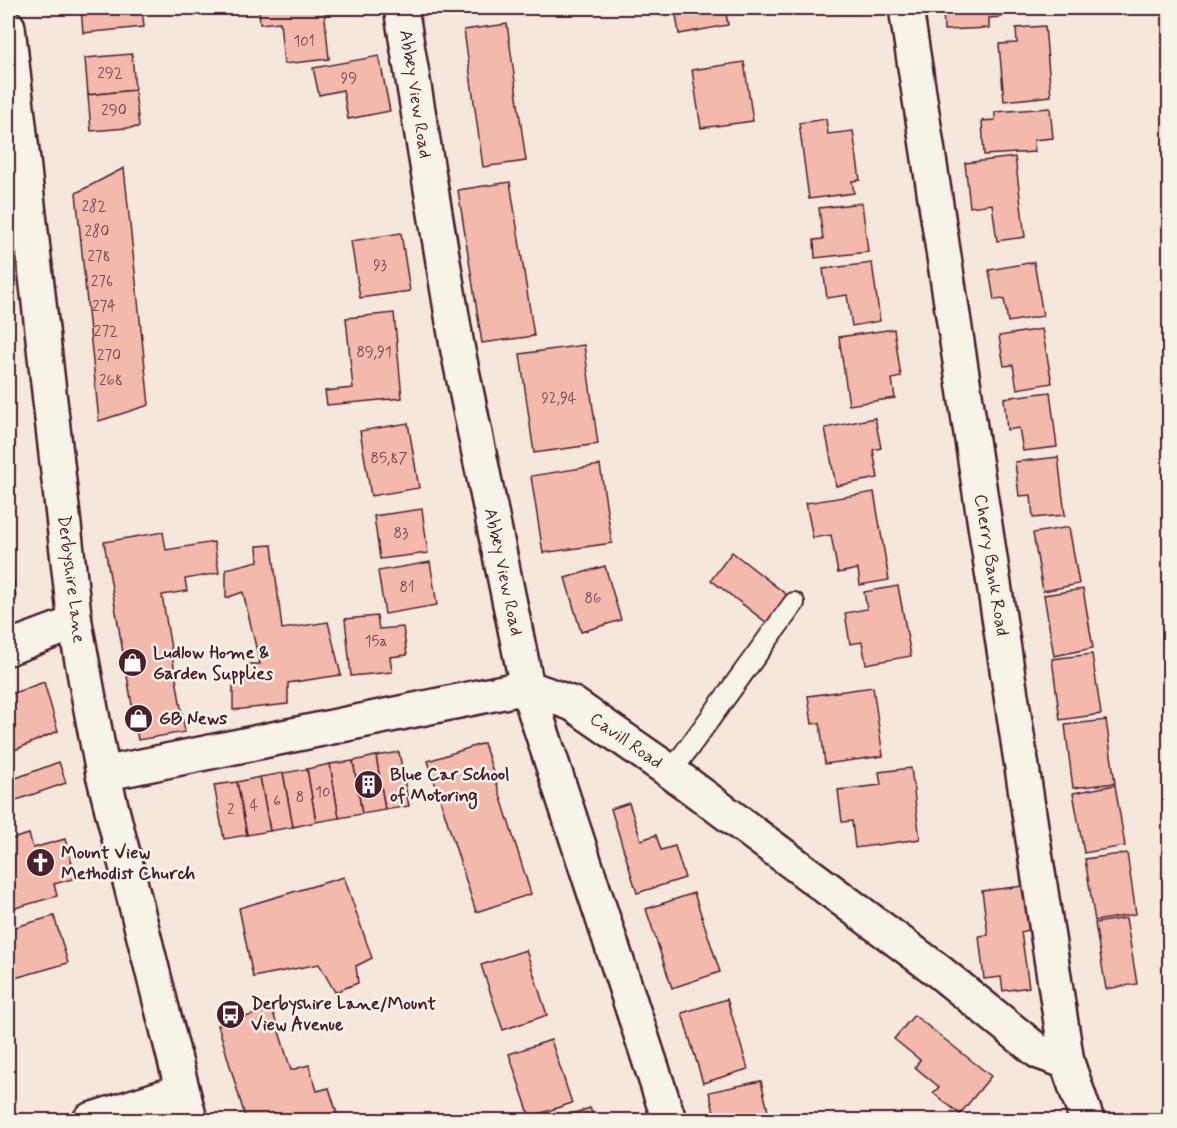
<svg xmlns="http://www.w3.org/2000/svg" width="1177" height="1128" viewBox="0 0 1177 1128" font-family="Mynerve,sans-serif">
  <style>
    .building { fill: #f3b9ad; stroke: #4a1f2b; stroke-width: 1.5 }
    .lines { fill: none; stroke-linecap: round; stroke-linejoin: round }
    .lane-casing { stroke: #4a1f2b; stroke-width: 24 }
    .street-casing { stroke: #4a1f2b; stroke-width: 38 }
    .secondary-casing { stroke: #4a1f2b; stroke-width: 38 }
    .lane { stroke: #f7f3e8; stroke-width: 20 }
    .street { stroke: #f7f3e8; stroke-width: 33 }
    .secondary { stroke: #f7f3e8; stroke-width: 33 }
    .labels { text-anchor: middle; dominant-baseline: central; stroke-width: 5; stroke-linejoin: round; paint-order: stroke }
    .number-label { font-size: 15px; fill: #74464c }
    .street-label { font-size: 18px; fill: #4a1f2b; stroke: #f7f3e8 }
    .poi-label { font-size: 18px; font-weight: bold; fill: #4a1f2b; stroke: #f7f3e8; text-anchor: start }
  </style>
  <rect width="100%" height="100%" fill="#f6e7dc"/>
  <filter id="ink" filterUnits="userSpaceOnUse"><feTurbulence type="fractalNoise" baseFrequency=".0167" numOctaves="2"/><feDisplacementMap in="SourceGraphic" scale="12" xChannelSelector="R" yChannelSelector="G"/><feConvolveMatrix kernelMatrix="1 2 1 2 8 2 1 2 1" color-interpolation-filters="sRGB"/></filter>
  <g filter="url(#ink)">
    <g class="building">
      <path d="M81 8H142L144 27 83 33Z"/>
      <path d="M259 8H324L329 59 284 64 280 22 260 24Z"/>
      <path d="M675 8H725L728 25 679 34Z"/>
      <path d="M943 8H1008V11L1002 17 989 18V28L944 30Z"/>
      <path d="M507 24 526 161 483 167 464 30Z"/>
      <path d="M1045 26 1051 96 1004 101 999 44 1017 43 1016 28Z"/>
      <path d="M132 54 135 90 88 95 85 58Z"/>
      <path d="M379 56 390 111 348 119 343 90 319 95 313 68Z"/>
      <path d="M744 62 753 121 701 128 692 70Z"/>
      <path d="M135 90 139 127 91 131 88 95Z"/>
      <path d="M1050 108 1053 138 1034 140 1035 152 984 155 982 121 995 120V112Z"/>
      <path d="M826 119 828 134 853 131 860 180 852 181 854 193 809 199 799 123Z"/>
      <path d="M1015 157 1025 237 997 241 992 204 970 207 965 163Z"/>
      <path d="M124 168 149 405 99 421 76 193Z"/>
      <path d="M510 182 534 336 482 343 458 190Z"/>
      <path d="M862 203 868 252 815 258 814 240 823 239 819 208Z"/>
      <path d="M401 233 410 291 360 298 351 241Z"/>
      <path d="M1034 262 1043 316 1008 322 1004 299 994 300 989 270Z"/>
      <path d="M872 263 880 321 852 326 847 295 827 298 823 269Z"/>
      <path d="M394 313 402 398 327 405 325 391 353 388 346 318Z"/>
      <path d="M894 329 901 377 892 379 895 398 849 405 839 337Z"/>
      <path d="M1042 329 1052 383 1017 389 1013 365 1004 366 999 336Z"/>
      <path d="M584 345 598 444 534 453 520 354Z"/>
      <path d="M1050 392 1057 447 1023 451 1019 428 1007 430 1004 398Z"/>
      <path d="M875 418 881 448 873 450 878 478 836 486 825 428Z"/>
      <path d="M408 423 419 488 371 496 360 431Z"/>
      <path d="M1058 457 1065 515 1033 518 1031 495 1019 496 1015 462Z"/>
      <path d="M600 465 612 543 543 553 531 476Z"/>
      <path d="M874 492 889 580 860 585 858 569 838 573 831 535 813 538 806 503Z"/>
      <path d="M422 509 428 553 380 559 374 516Z"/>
      <path d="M8 527 16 600 8 604Z"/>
      <path d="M1069 527 1079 584 1043 591 1033 533Z"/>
      <path d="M163 532 166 550 214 542 219 573 185 579 187 591 162 595 185 732 138 740 104 542Z"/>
      <path d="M272 545 282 629 328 622 341 675 288 683V704L233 710V686L250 679 249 664H260L243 592 226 598V569L258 561 257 546Z"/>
      <path d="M732 552 792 599 771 626 711 580Z"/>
      <path d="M430 562 437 605 385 614 378 571Z"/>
      <path d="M605 566 621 620 581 632 565 578Z"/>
      <path d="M898 586 911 656 866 664 862 642 850 644 845 613 867 609 864 592Z"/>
      <path d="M1083 589 1093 648 1054 656 1044 595Z"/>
      <path d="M377 616 379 629 403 627 407 655 390 657 392 672 351 676 345 619Z"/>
      <path d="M1092 654 1101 714 1060 720 1052 659Z"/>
      <path d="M44 682 58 731 8 753V695Z"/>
      <path d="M873 687 883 756 825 764 820 723 812 724 808 696Z"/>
      <path d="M1106 720 1115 783 1073 788 1065 725Z"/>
      <path d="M484 743 531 894 476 912 428 761Z"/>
      <path d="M399 752 409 806 385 810 376 756Z"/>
      <path d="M376 756 385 810 362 814 353 761Z"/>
      <path d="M8 758 16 778 59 762 66 783 8 803Z"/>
      <path d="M353 761 362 814 339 818 330 764Z"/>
      <path d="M330 764 339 818 316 822 307 769Z"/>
      <path d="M911 768 920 839 855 848 852 821 842 822 838 790 881 785 879 772Z"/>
      <path d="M307 769 316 822 293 827 283 773Z"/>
      <path d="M283 773 293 827 270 831 260 777Z"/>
      <path d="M260 777 270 831 247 835 237 782Z"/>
      <path d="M237 782 247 835 224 839 214 785Z"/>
      <path d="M1115 785 1125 846 1084 853 1073 793Z"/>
      <path d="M629 803 641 840 656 835 661 850 675 846 685 878 637 893 611 809Z"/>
      <path d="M29 834 33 848 65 839 76 878 54 884 57 896 8 910V840Z"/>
      <path d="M1127 853 1136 914 1095 921 1085 859Z"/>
      <path d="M344 877 372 958 356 966 358 983 335 992 319 964 253 977 239 908Z"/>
      <path d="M1023 886 1029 930 1021 932 1029 987 1003 991 1001 977 984 979 979 936 988 935 982 891Z"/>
      <path d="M694 893 720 972 672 988 646 909Z"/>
      <path d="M54 916 68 963 8 980V929Z"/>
      <path d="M1126 918 1137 984 1106 989 1095 923Z"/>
      <path d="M526 950 547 1015 503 1030 481 965Z"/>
      <path d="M727 999 748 1069 703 1083 682 1013Z"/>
      <path d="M272 1009 291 1070 309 1065 317 1091 329 1088 339 1120H246L218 1025Z"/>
      <path d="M914 1015 991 1076 960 1114 933 1093 939 1087 915 1067 920 1060 894 1039Z"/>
      <path d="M551 1040 572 1103 530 1117 509 1054Z"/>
      <path d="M761 1081 770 1120H716L709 1092Z"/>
      <path d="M590 1108 595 1120H553Z"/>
    </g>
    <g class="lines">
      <defs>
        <path id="lane" d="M671 772 794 603"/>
        <g id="street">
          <path d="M401 8 457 346 527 687 669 1120"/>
          <path d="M906 8 1067 1062 1087 1120"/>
          <path d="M8 648 75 623"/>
          <path d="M103 774 527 687 573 704 671 772 936 969 1039 1052 1067 1062"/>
          <path d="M90 1120 182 1091"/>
        </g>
        <path id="secondary" d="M8 27 75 623 103 774 190 1120"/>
      </defs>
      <use href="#lane" class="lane-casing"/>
      <use href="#street" class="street-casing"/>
      <use href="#secondary" class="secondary-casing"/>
      <use href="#lane" class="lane"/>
      <use href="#street" class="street"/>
      <use href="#secondary" class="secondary"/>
    </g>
  </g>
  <defs>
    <symbol id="shop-disc" viewBox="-11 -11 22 22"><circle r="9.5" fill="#4a1f2b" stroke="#f7f3e8"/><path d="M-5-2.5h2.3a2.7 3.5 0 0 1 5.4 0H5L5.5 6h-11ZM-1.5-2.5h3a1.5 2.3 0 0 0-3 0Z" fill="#fff"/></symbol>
    <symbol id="building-disc" viewBox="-11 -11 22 22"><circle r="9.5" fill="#4a1f2b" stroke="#f7f3e8"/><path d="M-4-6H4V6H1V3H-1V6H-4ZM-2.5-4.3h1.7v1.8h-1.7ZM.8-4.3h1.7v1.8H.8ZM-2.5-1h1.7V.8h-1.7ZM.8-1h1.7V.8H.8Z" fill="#fff"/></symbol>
    <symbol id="church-disc" viewBox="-11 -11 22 22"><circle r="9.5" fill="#4a1f2b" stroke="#f7f3e8"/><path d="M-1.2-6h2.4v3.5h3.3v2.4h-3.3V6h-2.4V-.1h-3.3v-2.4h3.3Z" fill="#fff"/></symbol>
    <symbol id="bus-disc" viewBox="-11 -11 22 22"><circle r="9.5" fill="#4a1f2b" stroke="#f7f3e8"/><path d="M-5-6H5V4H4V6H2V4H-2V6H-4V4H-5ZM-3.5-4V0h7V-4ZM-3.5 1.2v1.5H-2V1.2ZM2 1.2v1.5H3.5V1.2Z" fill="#fff"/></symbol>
  </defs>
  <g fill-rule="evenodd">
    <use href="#shop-disc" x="116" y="646" width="33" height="33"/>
    <use href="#shop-disc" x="122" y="702" width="33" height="33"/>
    <use href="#building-disc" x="352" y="768" width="33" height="33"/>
    <use href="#church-disc" x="24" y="846" width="33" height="33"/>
    <use href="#bus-disc" x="214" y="998" width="33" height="33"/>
  </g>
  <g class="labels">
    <g class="number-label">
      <text x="304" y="42">101</text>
      <text x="110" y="74">292</text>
      <text x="349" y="79">99</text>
      <text x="114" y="111">290</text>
      <text x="94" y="207">282</text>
      <text x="97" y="232">280</text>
      <text x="99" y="257">278</text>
      <text x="380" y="266">93</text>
      <text x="102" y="282">276</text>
      <text x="104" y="307">274</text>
      <text x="106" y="332">272</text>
      <text x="374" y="353">89,91</text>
      <text x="109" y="356">270</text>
      <text x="111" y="381">268</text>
      <text x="559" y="399">92,94</text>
      <text x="389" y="459">85,87</text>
      <text x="401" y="534">83</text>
      <text x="407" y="588">81</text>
      <text x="593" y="599">86</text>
      <text x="376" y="642">15a</text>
      <text x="323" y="793">10</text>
      <text x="300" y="798">8</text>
      <text x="277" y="802">6</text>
      <text x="254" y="806">4</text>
      <text x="231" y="810">2</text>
    </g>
    <g class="street-label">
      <text transform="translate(415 94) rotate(81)">Abbey View Road</text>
      <text transform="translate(991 565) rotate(81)">Cherry Bank Road</text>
      <text transform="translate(503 572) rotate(78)">Abbey View Road</text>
      <text transform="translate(71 579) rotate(83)">Derbyshire Lane</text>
      <text transform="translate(626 741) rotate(35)">Cavill Road</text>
    </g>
    <g class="poi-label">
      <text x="153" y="653">Ludlow Home &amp;<tspan x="153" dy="21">Garden Supplies</tspan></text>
      <text x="159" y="719">GB News</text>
      <text x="390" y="775">Blue Car School<tspan x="390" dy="21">of Motoring</tspan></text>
      <text x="61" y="853">Mount View<tspan x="61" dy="21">Methodist Church</tspan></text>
      <text x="251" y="1004">Derbyshire Lane/Mount<tspan x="251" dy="21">View Avenue</tspan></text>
    </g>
  </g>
  <rect width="1177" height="1128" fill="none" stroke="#f7f3e8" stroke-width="30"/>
  <rect x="15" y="15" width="1147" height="1098" fill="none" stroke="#4a1f2b" stroke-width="2" filter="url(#ink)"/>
</svg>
